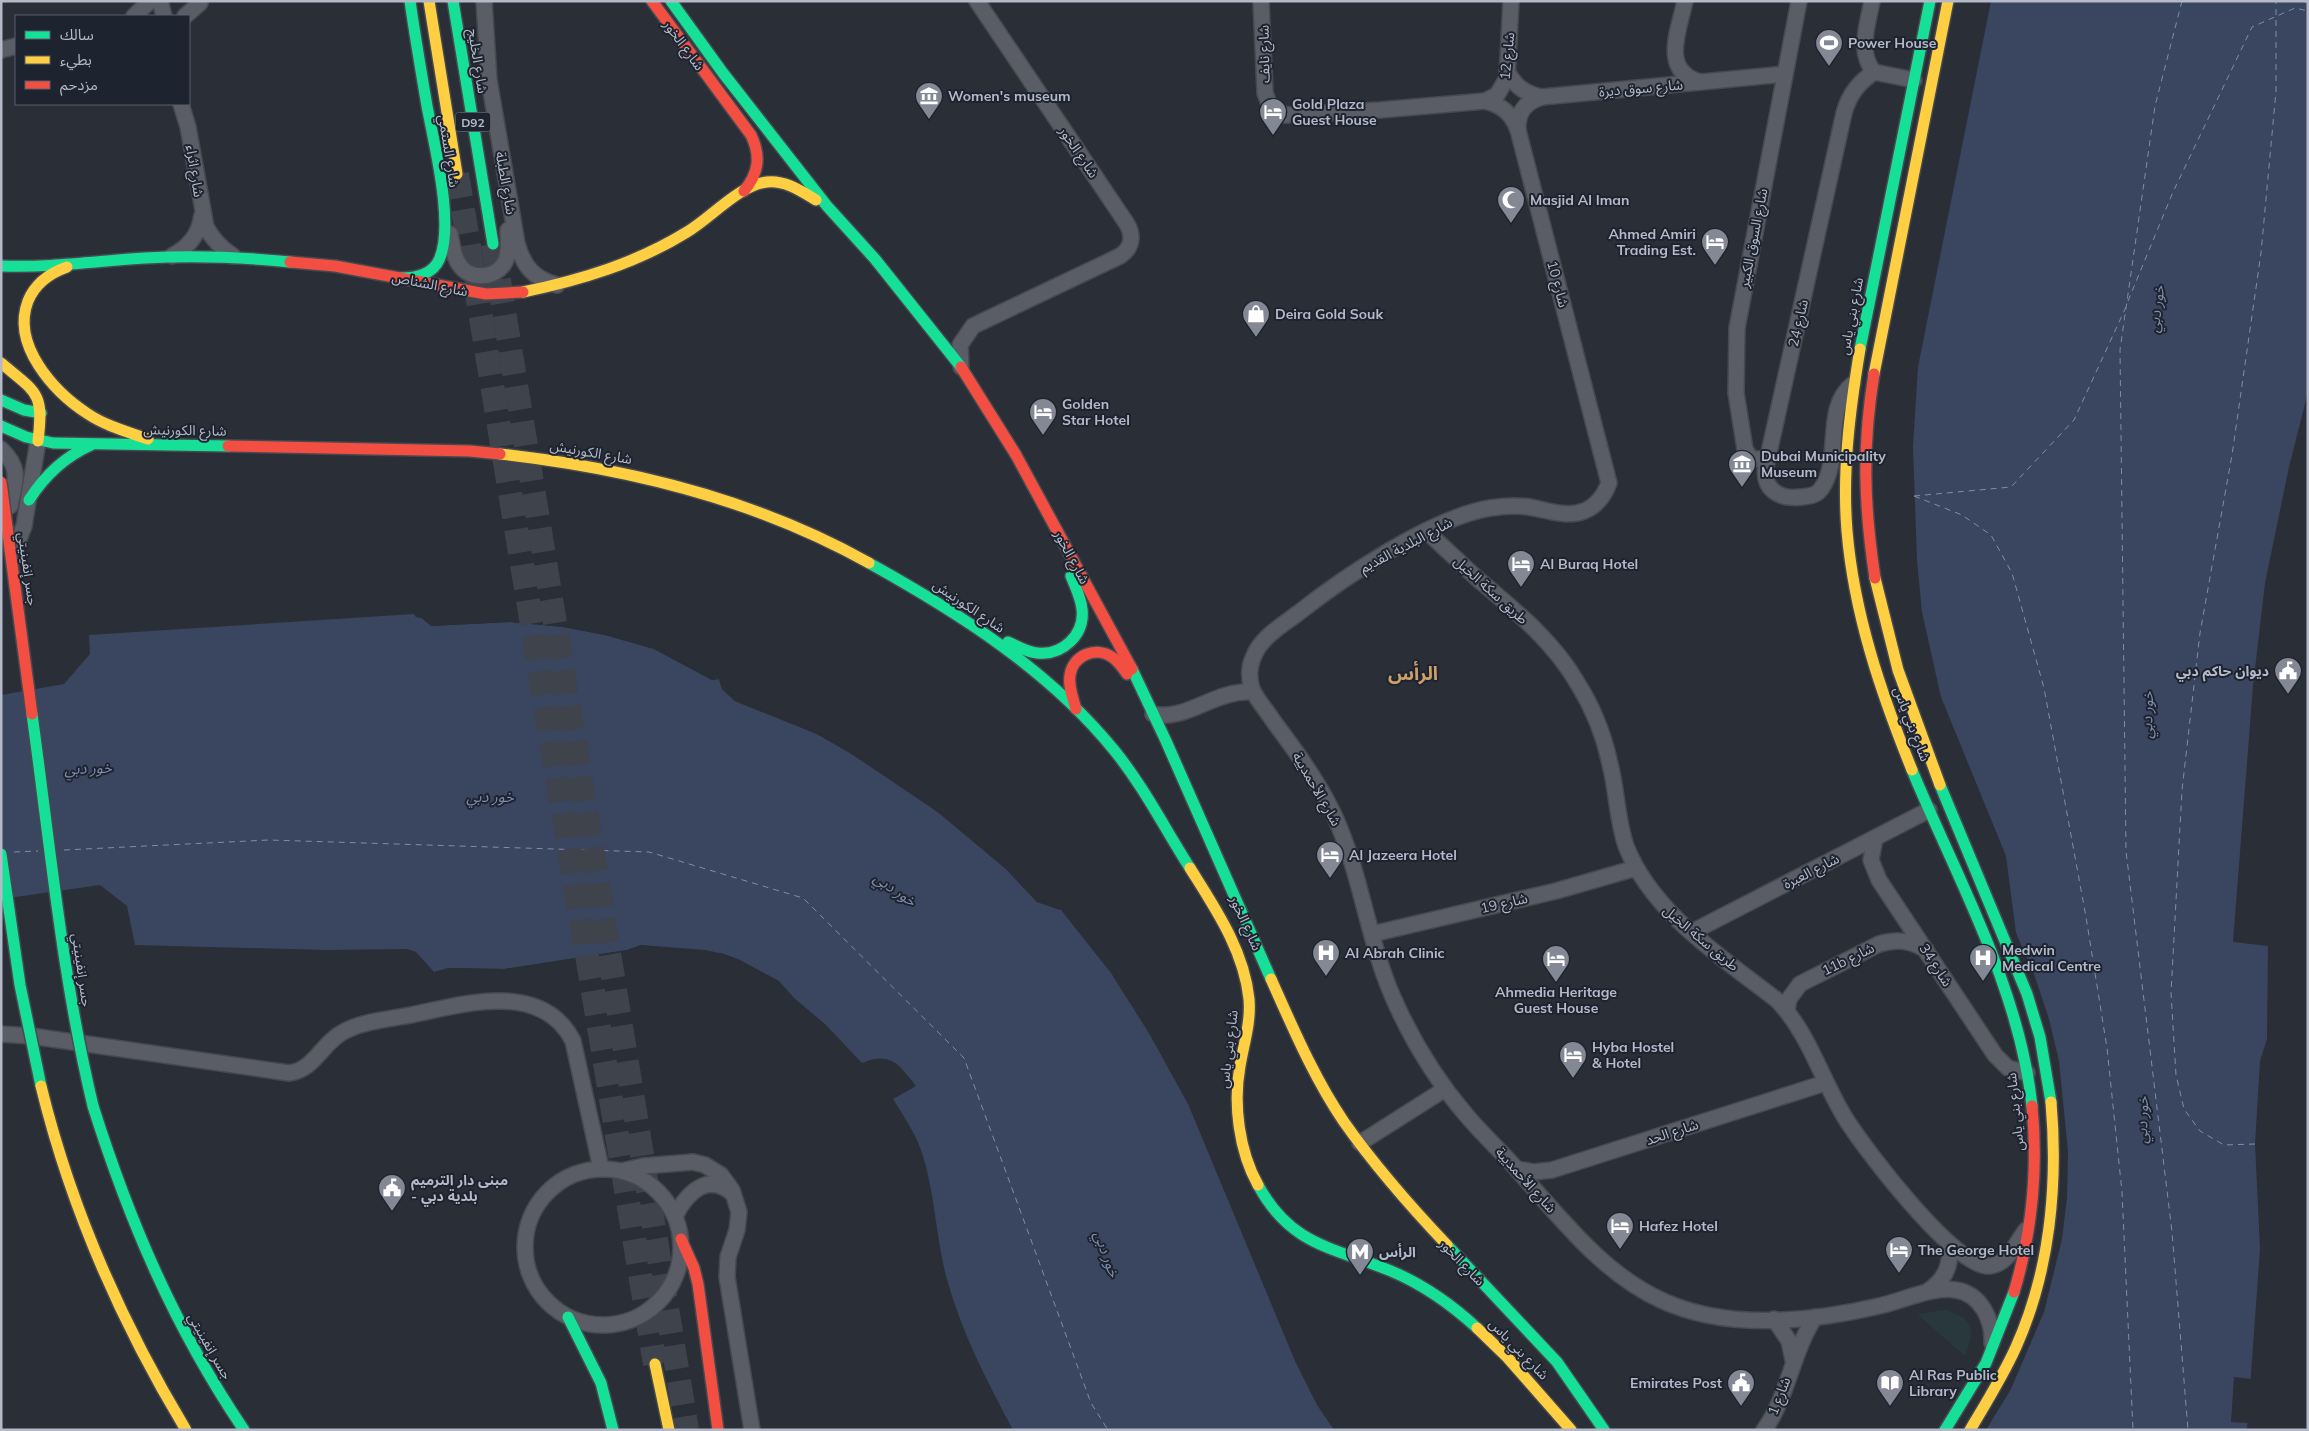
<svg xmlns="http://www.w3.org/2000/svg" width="2309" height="1431" viewBox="0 0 2309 1431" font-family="Mulish,'Noto Sans Arabic',sans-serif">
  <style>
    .green { fill: #28383c }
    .water { fill: #3a465f }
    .pier { fill: #2a2e36 }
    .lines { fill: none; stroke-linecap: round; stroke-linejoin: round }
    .ferry { stroke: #7e8dad; stroke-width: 1; stroke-dasharray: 6 5; stroke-linecap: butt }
    .primary-tunnel { stroke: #3f434c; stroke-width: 24; stroke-dasharray: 24 12; stroke-linecap: butt }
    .street-casing { stroke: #46494f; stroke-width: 18 }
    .fast-casing { stroke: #46494f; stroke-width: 14 }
    .slow-casing { stroke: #46494f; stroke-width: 14 }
    .jam-casing { stroke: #46494f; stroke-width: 14 }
    .street { stroke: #5a5d65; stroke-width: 15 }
    .fast { stroke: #16e098; stroke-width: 11 }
    .slow { stroke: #ffcf43; stroke-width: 11 }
    .jam { stroke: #f24e42; stroke-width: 11 }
    .fast-bridge-casing { stroke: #474a51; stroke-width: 14; stroke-linecap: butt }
    .slow-bridge-casing { stroke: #474a51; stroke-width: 14; stroke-linecap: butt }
    .jam-bridge-casing { stroke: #474a51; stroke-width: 14; stroke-linecap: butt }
    .fast-bridge { stroke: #16e098; stroke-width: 11 }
    .slow-bridge { stroke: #ffcf43; stroke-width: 11 }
    .jam-bridge { stroke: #f24e42; stroke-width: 11 }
    .labels { text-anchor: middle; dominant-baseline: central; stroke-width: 4; stroke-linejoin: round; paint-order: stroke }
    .shield { fill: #1e2330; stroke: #878c9a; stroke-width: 1 }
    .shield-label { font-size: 12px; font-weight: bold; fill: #b4b9c7 }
    .poi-label { font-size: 14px; font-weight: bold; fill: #b4b9c7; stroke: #1e2330; text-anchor: start }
    .street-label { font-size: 14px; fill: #b4b9c7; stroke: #1e2330 }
    .water-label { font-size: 15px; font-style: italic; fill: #7e8dad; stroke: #1e2330 }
    .district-label { font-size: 19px; font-weight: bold; fill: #cd9f69; stroke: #1e2330 }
  </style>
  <rect width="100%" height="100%" fill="#2a2e36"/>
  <path class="green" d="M1946 1310C1976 1320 1974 1330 1965 1356L1917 1314Z"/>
  <g class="water">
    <path d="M1991 1H2308V392L2289 467 2265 583 2253 686 2233 942 2268 946 2267 1039 2260 1061 2255 1144 2260 1249 2247 1430H1986L2011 1389 2044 1312 2062 1239 2067 1198 2068 1151 2059 1061 2049 1019 2034 974 2016 933 2006 856 1941 697 1922 612 1917 560 1913 447 1918 367Z"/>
    <path d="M414 614 416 617 422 618 431 626 510 622 563 627 605 635 654 649 712 680 719 679 722 689 735 701 817 734 850 753 904 788 939 813 1006 869 1037 902 1061 910 1111 973 1150 1035 1188 1104 1295 1361 1317 1405 1334 1430H1013C986 1380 961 1331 946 1276 936 1237 935 1195 923 1156 917 1135 904 1117 893 1099L916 1086C899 1065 891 1051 862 1063L825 1024 794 998 779 981 738 959 724 954 641 945 627 950 504 969 449 968 434 972 416 952 407 949 327 950 135 945 127 906 100 885 1 899V695L64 684 90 654 89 635Z"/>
  </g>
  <g class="pier">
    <path d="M413 611 432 623 510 620 563 625 605 632 655 646 712 678 721 677 724 687 736 699 818 732 851 751 940 811 1008 867 1039 900 1058 907 1060 910 1037 902 1006 869 939 813 850 753 817 734 735 701 722 689 719 679 712 680 654 649 605 635 563 627 510 622 431 626 422 618 416 617Z"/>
    <path d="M641 945 705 950 724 954 779 981 724 957 705 953 642 947 627 952 504 971 449 970 434 974V972L449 968 504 969 627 950Z"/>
    <path d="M2234 1377 2251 1379 2248 1423 2231 1422Z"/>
  </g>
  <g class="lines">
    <g class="ferry">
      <path d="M2182 1 2155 106 2120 350 2126 851 2172 1232 2188 1430"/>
      <path d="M2303 1 2308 3"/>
      <path d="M2128 301 2173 192 2252 27 2295 8 2308 11"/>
      <path d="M1914 496 1962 515 1991 535 2012 573 2044 688 2086 917 2107 1048 2122 1192 2133 1430"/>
      <path d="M1914 496 2011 487 2074 420 2126 307"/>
      <path d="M64 850 269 840 649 852 803 898 964 1058 1091 1403 1108 1430"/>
      <path d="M14 852 38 851"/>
      <path d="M2255 1144 2224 1145 2200 1131 2184 1109 2176 1075 2171 993 2182 790 2200 633 2232 455 2261 253 2276 91V1"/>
    </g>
    <g class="primary-tunnel">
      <path d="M457 174 655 1364"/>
      <path d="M493 244 687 1430"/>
    </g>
    <defs>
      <g id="street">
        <path d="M160 1 164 16"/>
        <path d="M484 1 489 80 517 243C523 266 534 279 557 285"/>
        <path d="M1261 1 1265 93 1270 106 1285 115 1380 110 1485 101C1502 105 1512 114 1518 130"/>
        <path d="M1685 1C1679 30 1660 71 1700 82"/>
        <path d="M1872 1C1868 24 1857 52 1874 72"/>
        <path d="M134 16 150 1"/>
        <path d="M185 16 200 3"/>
        <path d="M1 50 16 46"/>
        <path d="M1507 71C1515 86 1525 94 1542 97L1785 74"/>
        <path d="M1874 72 1914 80"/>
        <path d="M1542 97C1525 102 1517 113 1518 130L1609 483C1604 496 1597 506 1584 511 1566 518 1547 510 1529 507 1516 505 1503 506 1490 508 1431 518 1344 577 1297 614 1281 626 1260 638 1253 658 1249 667 1249 679 1252 689 1257 700 1267 711 1274 722 1293 747 1312 773 1327 801 1360 862 1365 932 1392 995 1411 1039 1436 1080 1467 1116 1484 1136 1504 1154 1521 1174 1562 1220 1604 1274 1661 1300 1727 1331 1810 1322 1879 1306 1903 1301 1931 1286 1956 1290 1981 1294 1993 1320 1992 1343"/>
        <path d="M1485 101 1497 95 1507 78 1511 1"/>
        <path d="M181 104 188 127 206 227C213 240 221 248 233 256"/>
        <path d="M450 234C452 243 453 256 459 264 469 281 496 279 505 262 510 253 508 240 508 230"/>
        <path d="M172 256C189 247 199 235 202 215"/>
        <path d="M961 367 960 345 973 326 1120 256C1132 248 1134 236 1127 224L977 1"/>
        <path d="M1853 384C1822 408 1843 459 1821 489 1816 496 1809 496 1801 497 1779 500 1762 489 1766 466L1844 113C1849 95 1858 83 1874 72"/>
        <path d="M1 449C22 469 15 481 10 506"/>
        <path d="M1767 459H1751L1745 449 1736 393 1737 328 1799 1"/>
        <path d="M1426 531C1444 547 1461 564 1479 580 1516 611 1554 642 1578 684 1593 708 1604 736 1610 764 1617 791 1617 820 1626 846 1652 913 1723 958 1778 1001 1809 1034 1821 1078 1844 1116 1862 1146 1957 1271 1990 1266 2008 1264 2016 1243 2026 1230"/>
        <path d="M12 548 19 539 24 526 38 441"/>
        <path d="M1153 714C1186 722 1215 689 1253 692"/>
        <path d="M1875 838 1871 860 1879 880 1995 1055 2008 1068 2027 1073"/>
        <path d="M1692 932 1929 810"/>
        <path d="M1372 934 1556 891 1636 868"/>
        <path d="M1787 1010 1789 999 1800 984 1879 944C1897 939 1910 940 1926 950"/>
        <path d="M1 1034 31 1036 289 1073C315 1070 322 1042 345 1031 364 1021 390 1019 411 1015 463 1004 542 980 573 1041L601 1168"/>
        <path d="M1360 1143 1445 1089"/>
        <circle cx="603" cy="1247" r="78"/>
        <path d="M1517 1169 1534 1172 1552 1170 1825 1083"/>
        <path d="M622 1171 643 1166 693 1162 705 1165 721 1175 732 1190 739 1212 737 1230 728 1257 727 1277 752 1430"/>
        <path d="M675 1216C687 1193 708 1171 733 1194"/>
        <path d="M1928 1291C1945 1280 1952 1265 1949 1245"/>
        <path d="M1774 1319 1789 1341 1793 1360"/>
        <path d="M1764 1430C1788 1397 1792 1352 1815 1317"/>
      </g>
      <g id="fast">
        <path d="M453 1 493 244"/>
        <path d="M671 1 723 73 827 206 875 259 961 367"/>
        <path d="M1 266C49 268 97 261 145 258 194 255 241 257 290 262"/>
        <path d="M400 278C415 278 432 275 439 260 455 225 434 144 427 106 421 71 415 36 410 1"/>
        <path d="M1860 349 1930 1"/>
        <path d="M1 400 24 410 41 413"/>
        <path d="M1 426 26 437 53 443 228 446"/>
        <path d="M29 500C45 475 64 457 91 445"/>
        <path d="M869 563C959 613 1049 670 1114 750 1144 787 1165 829 1190 868"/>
        <path d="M1008 642C1017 646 1026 652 1037 653 1062 656 1085 635 1082 609 1081 598 1075 586 1071 576"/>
        <path d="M1132 669 1166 741 1271 979"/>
        <path d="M1912 770C1957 879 2019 986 2032 1106"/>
        <path d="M1940 785 2027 994 2040 1037 2051 1102"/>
        <path d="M93 1106C130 1223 175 1328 244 1430"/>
        <path d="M1258 1185C1291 1246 1333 1247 1391 1271 1422 1284 1452 1305 1477 1328"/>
        <path d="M1447 1245 1557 1362 1604 1430"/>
        <path d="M568 1317 601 1383 613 1430"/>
        <path d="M1945 1430 1986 1363 2014 1292"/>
      </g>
      <g id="slow">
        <path d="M429 1 457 174"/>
        <path d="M67 267C50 273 35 284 28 301 11 345 54 392 88 414 106 426 128 432 148 439"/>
        <path d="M523 292C581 280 637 263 687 232 711 218 739 185 767 182 785 180 801 191 816 200"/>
        <path d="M1860 349C1850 409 1842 471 1847 531 1854 614 1881 693 1912 770"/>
        <path d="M1 363C37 393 44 392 38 441"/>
        <path d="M1874 374 1948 1"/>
        <path d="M500 454C626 468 757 500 869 563"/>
        <path d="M1875 578 1898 670 1940 785"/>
        <path d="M1190 868C1215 908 1244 950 1249 999 1251 1022 1244 1043 1240 1066 1233 1104 1239 1151 1258 1185"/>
        <path d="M1271 979C1293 1028 1314 1078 1344 1122 1375 1166 1410 1206 1447 1245"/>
        <path d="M1477 1328 1507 1357 1571 1430"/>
        <path d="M655 1364 669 1430"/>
        <path d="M1970 1430C1986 1403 2003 1376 2016 1347 2050 1271 2058 1184 2051 1102"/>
      </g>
      <g id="jam">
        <path d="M652 1 751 135C761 156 759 173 744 191"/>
        <path d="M290 262 335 266 486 294 523 292"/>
        <path d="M961 367 1016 455 1132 669"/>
        <path d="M1874 374C1862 446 1864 506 1875 578"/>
        <path d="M228 446 470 451 500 454"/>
        <path d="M1076 709C1073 698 1068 686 1070 675 1073 655 1096 646 1112 657 1118 661 1123 668 1127 674"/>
        <path d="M681 1239 694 1268 698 1284 718 1430"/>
        <path d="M2014 1292C2032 1232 2038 1168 2032 1106"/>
      </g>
    </defs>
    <use href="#street" class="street-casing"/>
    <use href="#fast" class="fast-casing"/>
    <use href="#slow" class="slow-casing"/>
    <use href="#jam" class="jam-casing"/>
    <use href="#street" class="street"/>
    <use href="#fast" class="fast"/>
    <use href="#slow" class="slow"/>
    <use href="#jam" class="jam"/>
    <defs>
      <g id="fast-bridge">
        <path d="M32 714C50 844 62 977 93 1106"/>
        <path d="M1 854 20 985 41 1086"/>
      </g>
      <path id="slow-bridge" d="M41 1086C71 1209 121 1322 186 1430"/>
      <path id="jam-bridge" d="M1 482 32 714"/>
    </defs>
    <use href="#fast-bridge" class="fast-bridge-casing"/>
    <use href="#slow-bridge" class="slow-bridge-casing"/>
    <use href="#jam-bridge" class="jam-bridge-casing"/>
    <use href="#fast-bridge" class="fast-bridge"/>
    <use href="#slow-bridge" class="slow-bridge"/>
    <use href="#jam-bridge" class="jam-bridge"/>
  </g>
  <defs>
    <symbol id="stadium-pin" viewBox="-11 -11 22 30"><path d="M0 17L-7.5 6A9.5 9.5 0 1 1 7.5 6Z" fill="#848894" stroke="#1e2330"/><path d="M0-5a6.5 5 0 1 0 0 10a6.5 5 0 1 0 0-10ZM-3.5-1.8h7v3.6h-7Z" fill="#fff"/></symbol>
    <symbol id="museum-pin" viewBox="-11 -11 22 30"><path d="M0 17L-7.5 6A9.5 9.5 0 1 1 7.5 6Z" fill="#848894" stroke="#1e2330"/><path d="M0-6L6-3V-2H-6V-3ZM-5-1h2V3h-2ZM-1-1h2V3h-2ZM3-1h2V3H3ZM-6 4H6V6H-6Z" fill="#fff"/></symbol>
    <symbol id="hotel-pin" viewBox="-11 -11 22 30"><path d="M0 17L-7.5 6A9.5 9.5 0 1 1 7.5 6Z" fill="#848894" stroke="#1e2330"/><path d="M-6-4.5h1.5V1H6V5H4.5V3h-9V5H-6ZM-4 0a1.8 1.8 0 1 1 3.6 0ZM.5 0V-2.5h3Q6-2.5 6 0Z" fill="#fff"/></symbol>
    <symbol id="mosque-pin" viewBox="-11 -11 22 30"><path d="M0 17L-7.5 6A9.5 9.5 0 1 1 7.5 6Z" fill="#848894" stroke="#1e2330"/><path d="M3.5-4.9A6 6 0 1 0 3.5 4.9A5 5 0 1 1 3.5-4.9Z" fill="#fff"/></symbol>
    <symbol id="shop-pin" viewBox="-11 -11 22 30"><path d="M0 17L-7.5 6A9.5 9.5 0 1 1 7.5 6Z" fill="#848894" stroke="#1e2330"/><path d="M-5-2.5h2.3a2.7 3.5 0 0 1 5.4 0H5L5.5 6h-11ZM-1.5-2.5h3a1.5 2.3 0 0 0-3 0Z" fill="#fff"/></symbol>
    <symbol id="civic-pin" viewBox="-11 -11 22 30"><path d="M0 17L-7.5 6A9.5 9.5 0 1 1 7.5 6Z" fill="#848894" stroke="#1e2330"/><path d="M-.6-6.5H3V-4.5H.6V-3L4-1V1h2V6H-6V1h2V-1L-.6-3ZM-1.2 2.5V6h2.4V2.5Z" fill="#fff"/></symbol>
    <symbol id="hospital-pin" viewBox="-11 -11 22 30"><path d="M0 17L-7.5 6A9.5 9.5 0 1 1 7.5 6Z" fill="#848894" stroke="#1e2330"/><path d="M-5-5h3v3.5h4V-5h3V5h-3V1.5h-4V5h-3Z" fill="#fff"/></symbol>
    <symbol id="metro-pin" viewBox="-11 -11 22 30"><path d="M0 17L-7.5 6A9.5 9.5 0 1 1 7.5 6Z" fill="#848894" stroke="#1e2330"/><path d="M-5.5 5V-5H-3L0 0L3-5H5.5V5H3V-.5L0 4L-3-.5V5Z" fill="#fff"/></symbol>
    <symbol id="library-pin" viewBox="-11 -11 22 30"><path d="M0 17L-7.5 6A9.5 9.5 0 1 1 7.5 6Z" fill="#848894" stroke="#1e2330"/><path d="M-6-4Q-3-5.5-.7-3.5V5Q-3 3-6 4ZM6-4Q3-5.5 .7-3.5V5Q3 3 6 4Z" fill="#fff"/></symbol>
  </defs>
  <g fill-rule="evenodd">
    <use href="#stadium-pin" x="1813" y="27" width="32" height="43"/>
    <use href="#museum-pin" x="913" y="80" width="32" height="43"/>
    <use href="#hotel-pin" x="1257" y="96" width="32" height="43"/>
    <use href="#mosque-pin" x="1495" y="184" width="32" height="43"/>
    <use href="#hotel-pin" x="1699" y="226" width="32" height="43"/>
    <use href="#shop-pin" x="1240" y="298" width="32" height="43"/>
    <use href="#hotel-pin" x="1027" y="396" width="32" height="43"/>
    <use href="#museum-pin" x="1726" y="448" width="32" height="43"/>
    <use href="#hotel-pin" x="1505" y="548" width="32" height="43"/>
    <use href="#civic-pin" x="2272" y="655" width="32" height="43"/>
    <use href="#hotel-pin" x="1314" y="839" width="32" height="43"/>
    <use href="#hospital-pin" x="1310" y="937" width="32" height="43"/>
    <use href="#hospital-pin" x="1967" y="942" width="32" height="43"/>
    <use href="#hotel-pin" x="1540" y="943" width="32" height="43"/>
    <use href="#hotel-pin" x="1557" y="1039" width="32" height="43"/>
    <use href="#civic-pin" x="376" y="1172" width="32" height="43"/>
    <use href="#hotel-pin" x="1604" y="1210" width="32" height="43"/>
    <use href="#hotel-pin" x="1883" y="1234" width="32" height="43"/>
    <use href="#metro-pin" x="1344" y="1236" width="32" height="43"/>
    <use href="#civic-pin" x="1725" y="1367" width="32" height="43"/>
    <use href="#library-pin" x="1874" y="1367" width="32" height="43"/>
  </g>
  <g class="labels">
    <rect class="shield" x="455.5" y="112.5" width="35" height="19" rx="4"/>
    <g class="shield-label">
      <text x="473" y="122">D92</text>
    </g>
    <g class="poi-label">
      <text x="1848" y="43">Power House</text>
      <text x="948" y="96">Women's museum</text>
      <text x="1292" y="104">Gold Plaza<tspan x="1292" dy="16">Guest House</tspan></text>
      <text x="1530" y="200">Masjid Al Iman</text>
      <text x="1696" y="234" text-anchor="end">Ahmed Amiri<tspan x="1696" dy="16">Trading Est.</tspan></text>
      <text x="1275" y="314">Deira Gold Souk</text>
      <text x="1062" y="404">Golden<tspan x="1062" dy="16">Star Hotel</tspan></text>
      <text x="1761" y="456">Dubai Municipality<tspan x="1761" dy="16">Museum</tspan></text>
      <text x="1540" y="564">Al Buraq Hotel</text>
      <text x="2269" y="671" text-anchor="end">ديوان حاكم دبي</text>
      <text x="1349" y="855">Al Jazeera Hotel</text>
      <text x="2002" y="950">Medwin<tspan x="2002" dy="16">Medical Centre</tspan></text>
      <text x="1345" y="953">Al Abrah Clinic</text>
      <text x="1556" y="992" text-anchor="middle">Ahmedia Heritage<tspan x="1556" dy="16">Guest House</tspan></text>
      <text x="1592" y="1047">Hyba Hostel<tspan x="1592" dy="16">&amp; Hotel</tspan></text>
      <text x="411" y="1180">مبنى دار الترميم<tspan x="411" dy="16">- بلدية دبي</tspan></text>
      <text x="1639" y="1226">Hafez Hotel</text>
      <text x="1918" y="1250">The George Hotel</text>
      <text x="1379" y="1252">الرأس</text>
      <text x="1909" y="1375">Al Ras Public<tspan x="1909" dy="16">Library</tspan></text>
      <text x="1722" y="1383" text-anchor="end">Emirates Post</text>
    </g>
    <g class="street-label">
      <text transform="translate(684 45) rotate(54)">شارع الخور</text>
      <text transform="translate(1264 54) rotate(-91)">شارع نايف</text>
      <text transform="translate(1507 56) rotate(-84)">شارع 12</text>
      <text transform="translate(478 61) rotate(81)">شارع الخليج</text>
      <text transform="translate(1641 88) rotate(-5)">شارع سوق ديرة</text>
      <text transform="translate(449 151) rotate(81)">شارع الستمي</text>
      <text transform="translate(1079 152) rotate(56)">شارع الخور</text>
      <text transform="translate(195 171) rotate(81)">شارع اثراء</text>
      <text transform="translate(506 183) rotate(80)">شارع الطبلة</text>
      <text transform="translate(1753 238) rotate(-79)">شارع السوق الكبير</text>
      <text transform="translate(430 284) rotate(11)">شارع الشناص</text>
      <text transform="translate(1558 284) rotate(75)">شارع 10</text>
      <text transform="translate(1851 316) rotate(-79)">شارع بني ياس</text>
      <text transform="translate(1798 323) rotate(-77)">شارع 24</text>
      <text transform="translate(185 430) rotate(1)">شارع الكورنيش</text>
      <text transform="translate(591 452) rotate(10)">شارع الكورنيش</text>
      <text transform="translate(1406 545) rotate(-28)">شارع البلدية القديم</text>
      <text transform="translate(1072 557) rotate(62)">شارع الخور</text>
      <text transform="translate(28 569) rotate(82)">جسر إنفينيتي</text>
      <text transform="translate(1491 590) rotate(42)">طريق سكة الخيل</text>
      <text transform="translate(969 606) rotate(34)">شارع الكورنيش</text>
      <text transform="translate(1912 724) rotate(69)">شارع بني ياس</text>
      <text transform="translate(1317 789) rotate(60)">شارع الأحمديية</text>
      <text transform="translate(1811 871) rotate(-27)">شارع العبرة</text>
      <text transform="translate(1504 903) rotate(-13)">شارع 19</text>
      <text transform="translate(1246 923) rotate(66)">شارع الخور</text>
      <text transform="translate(1701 938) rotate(40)">طريق سكة الخيل</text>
      <text transform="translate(1848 959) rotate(-26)">11b شارع</text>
      <text transform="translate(1936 965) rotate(57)">شارع 34</text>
      <text transform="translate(82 970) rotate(82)">جسر إنفينيتي</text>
      <text transform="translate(1228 1049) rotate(-83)">شارع بني ياس</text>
      <text transform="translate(2015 1112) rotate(-96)">شارع بني ياس</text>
      <text transform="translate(1672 1132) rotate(-18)">شارع الحد</text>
      <text transform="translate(1526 1180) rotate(48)">شارع الأحمديية</text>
      <text transform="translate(1462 1262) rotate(46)">شارع الخور</text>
      <text transform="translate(210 1346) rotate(60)">جسر إنفينيتي</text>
      <text transform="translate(1519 1349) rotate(46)">شارع بني ياس</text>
      <text transform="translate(1779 1396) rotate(-69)">شارع 1</text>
    </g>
    <g class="water-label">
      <text transform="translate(2156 309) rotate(-83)">خور دبي</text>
      <text transform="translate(2147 715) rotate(-89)">خور دبي</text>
      <text transform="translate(88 768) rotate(-2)">خور دبي</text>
      <text x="490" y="796">خور دبي</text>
      <text transform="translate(895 889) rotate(34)">خور دبي</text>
      <text transform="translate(2142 1120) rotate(-89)">خور دبي</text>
      <text transform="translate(1107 1254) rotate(70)">خور دبي</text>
    </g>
    <g class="district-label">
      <text x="1413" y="673">الرأس</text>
    </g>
  </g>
  <rect width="2309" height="1431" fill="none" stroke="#b4b9c7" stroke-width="5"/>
  <rect x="15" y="15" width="175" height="90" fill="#1e2330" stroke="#5a5f6c"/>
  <rect x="25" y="31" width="25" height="8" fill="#16e098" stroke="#5a5f6c"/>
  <text x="60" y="40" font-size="15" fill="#b4b9c7">سالك</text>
  <rect x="25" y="56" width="25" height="8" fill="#ffcf43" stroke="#5a5f6c"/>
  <text x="60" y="65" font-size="15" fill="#b4b9c7">بطيء</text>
  <rect x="25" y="81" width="25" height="8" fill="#f24e42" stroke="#5a5f6c"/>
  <text x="60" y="90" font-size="15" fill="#b4b9c7">مزدحم</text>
</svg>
